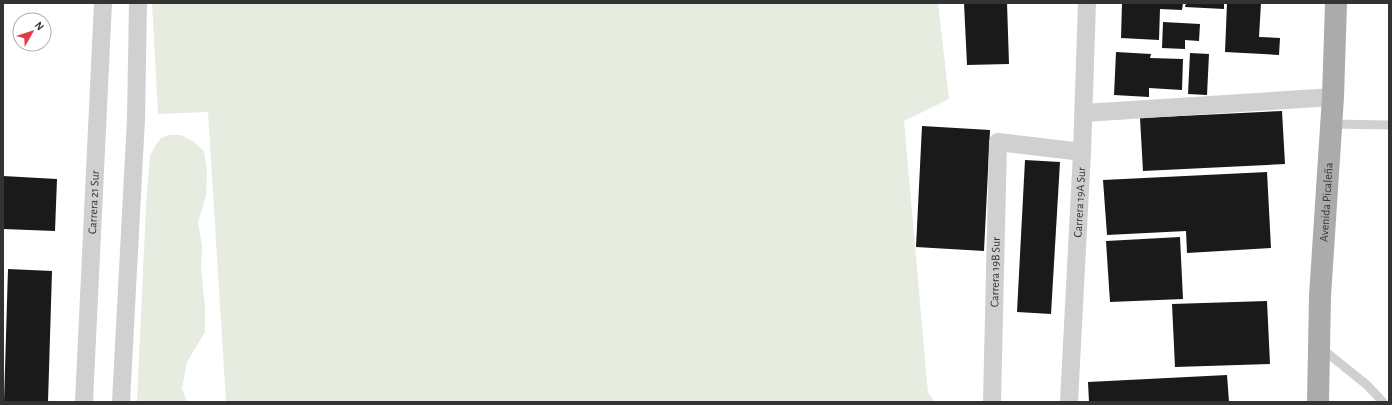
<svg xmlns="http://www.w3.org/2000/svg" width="1392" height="405" viewBox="0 0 1392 405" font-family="'Alegreya Sans',sans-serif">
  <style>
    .green { fill: #e6ecdf }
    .building { fill: #1a1a1a }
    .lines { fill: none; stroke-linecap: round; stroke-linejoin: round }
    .lane { stroke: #d0d0d0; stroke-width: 9 }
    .street { stroke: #d0d0d0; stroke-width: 18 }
    .primary { stroke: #ababab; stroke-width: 22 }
    .labels { text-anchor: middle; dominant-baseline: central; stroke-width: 4; stroke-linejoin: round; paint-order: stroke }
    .street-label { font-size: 12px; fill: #333; stroke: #fff }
  </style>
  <rect width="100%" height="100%" fill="#fff"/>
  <g class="green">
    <path d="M152 3H938L949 99 904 121 928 393 935 402H226L208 112 158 114Z"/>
    <path d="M169 135H181L194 142 204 151 207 170 206 196 198 222 202 247 201 269 205 307V332L187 362 182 388 187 402H137L146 206 150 156 155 146 161 138Z"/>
  </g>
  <g class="building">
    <path d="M964 3H1007L1009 64 967 65Z"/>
    <path d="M1122 3H1183L1182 10 1160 9 1159 40 1121 38Z"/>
    <path d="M1186 3H1224V9L1185 7Z"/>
    <path d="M1227 3H1261L1259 37 1280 38 1279 55 1225 52Z"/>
    <path d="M1163 22 1200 24 1199 41 1185 40V49L1162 48Z"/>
    <path d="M1116 52 1151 54 1150 58 1183 59 1182 90 1149 88V97L1114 95Z"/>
    <path d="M1190 53 1209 54 1207 95 1188 94Z"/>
    <path d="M1282 111 1285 164 1143 171 1140 118Z"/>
    <path d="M922 126 990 130 984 251 916 247Z"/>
    <path d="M1025 160 1060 162 1051 314 1017 312Z"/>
    <path d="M1267 172 1271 248 1187 253 1186 231 1107 235 1103 180Z"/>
    <path d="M3 176 57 179 55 231 3 229Z"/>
    <path d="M1180 237 1183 299 1110 302 1106 241Z"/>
    <path d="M8 269 52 271 48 402H4Z"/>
    <path d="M1267 301 1270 364 1175 367 1172 304Z"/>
    <path d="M1227 375 1229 402H1089L1088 382Z"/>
  </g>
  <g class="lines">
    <g class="lane">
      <path d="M1332 124 1389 125"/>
      <path d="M1321 348 1367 385 1383 402"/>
    </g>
    <g class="street">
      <path d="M1084 113 1333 97"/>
      <path id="s1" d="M84 402 103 3"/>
      <path d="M121 402 136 119 138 3"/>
      <path id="s2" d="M992 402 998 142 1082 152"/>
      <path id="s3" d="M1069 402 1082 152 1087 3"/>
    </g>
    <path class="primary" id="s4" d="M1318 402 1320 296 1333 97 1336 3"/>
  </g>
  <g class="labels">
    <g class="street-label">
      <text stroke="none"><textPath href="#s4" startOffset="200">Avenida Picaleña</textPath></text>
      <text stroke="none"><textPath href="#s1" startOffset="200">Carrera 21 Sur</textPath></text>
      <text stroke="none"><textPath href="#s3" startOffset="200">Carrera 19A Sur</textPath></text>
      <text stroke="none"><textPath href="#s2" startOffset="130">Carrera 19B Sur</textPath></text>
    </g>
  </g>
  <rect width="1392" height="405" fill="none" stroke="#333333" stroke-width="8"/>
  <g transform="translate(32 32) rotate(51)"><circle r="19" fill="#ffffff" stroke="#adadad"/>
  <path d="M0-3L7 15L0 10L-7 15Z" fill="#e63946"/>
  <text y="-6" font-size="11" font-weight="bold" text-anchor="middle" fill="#333333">N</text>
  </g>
</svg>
